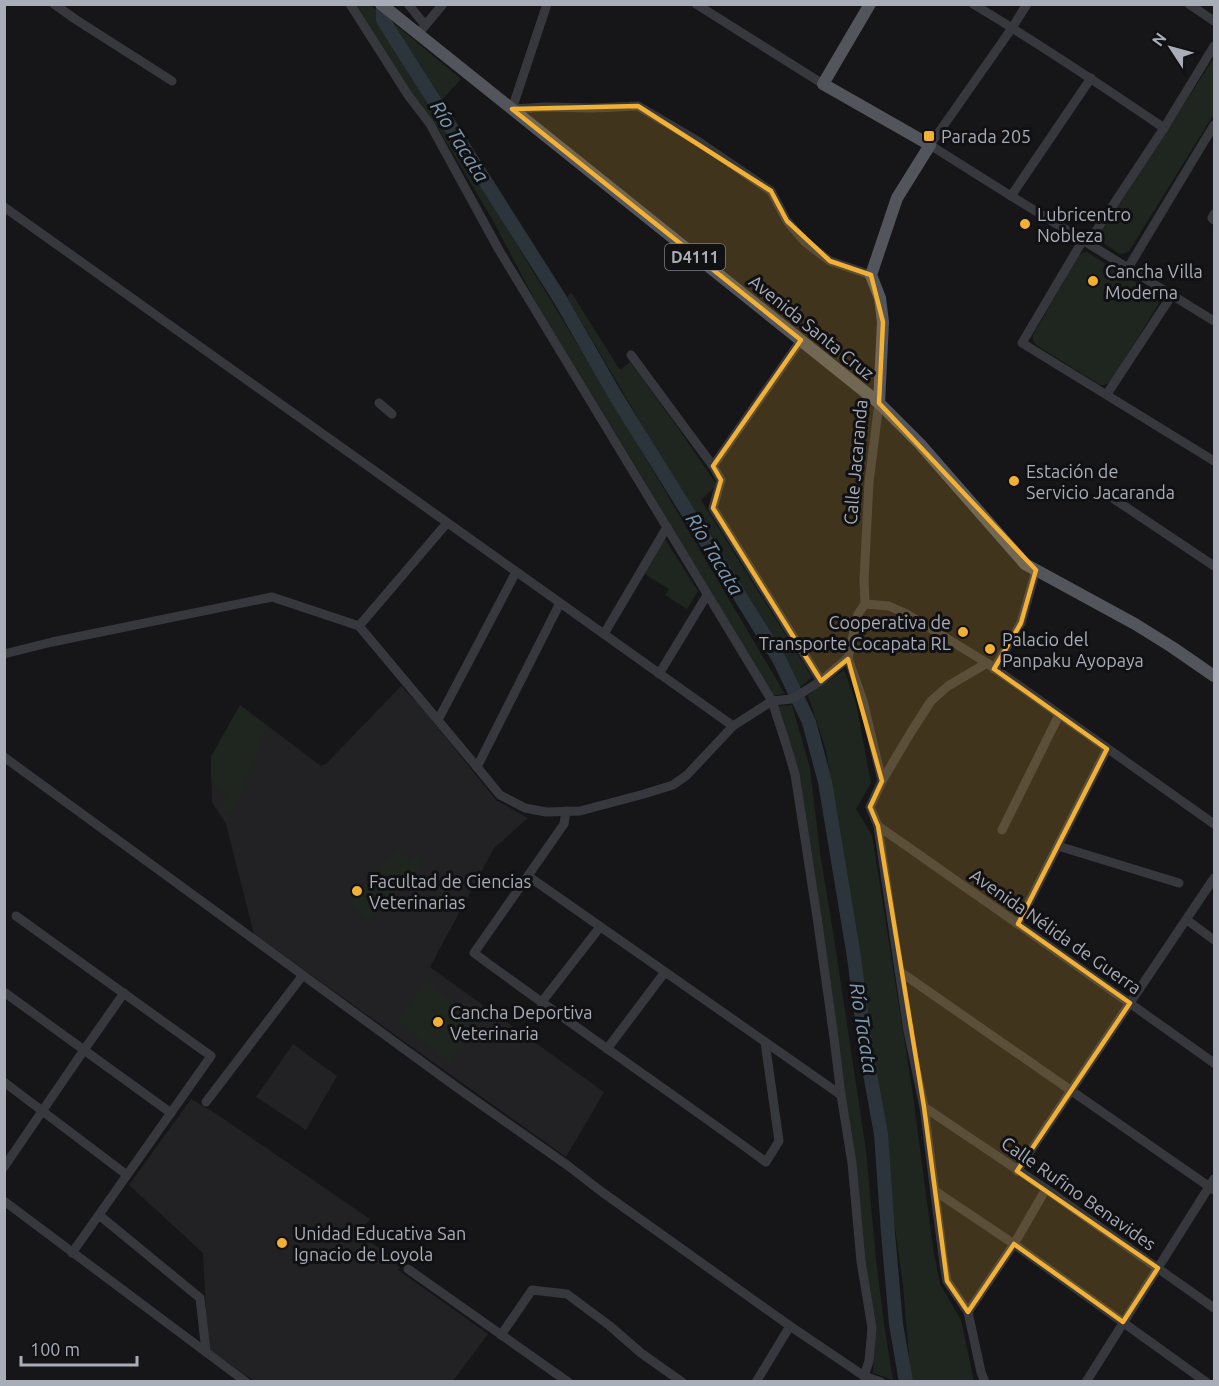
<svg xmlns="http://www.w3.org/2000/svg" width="1219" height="1386" viewBox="0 0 1219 1386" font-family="Ubuntu,sans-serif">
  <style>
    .built { fill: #222225 }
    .green { fill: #1e261f }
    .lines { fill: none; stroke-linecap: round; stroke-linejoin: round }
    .river { stroke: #2c353c; stroke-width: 14 }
    .minor { stroke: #37383d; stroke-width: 9 }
    .major { stroke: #53555c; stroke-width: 12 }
    .marked { fill: #f2b134; fill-opacity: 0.2; stroke: #f2b134; stroke-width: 4.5; stroke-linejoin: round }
    .poi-dot { fill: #f2b134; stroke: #111113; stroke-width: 2 }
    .labels { text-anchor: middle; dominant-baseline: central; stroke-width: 6; stroke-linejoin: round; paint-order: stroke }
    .shield { fill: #111113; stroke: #7b7e86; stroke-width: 1.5 }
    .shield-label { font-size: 16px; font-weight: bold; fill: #a8adb8 }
    .poi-label { font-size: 18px; fill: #a8adb8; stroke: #111113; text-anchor: start }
    .street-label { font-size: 18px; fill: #a8adb8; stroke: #111113 }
    .water-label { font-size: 20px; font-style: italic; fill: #7f9bb3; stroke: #111113 }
  </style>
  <rect width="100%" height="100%" fill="#161618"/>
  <g class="built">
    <path d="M401 686 421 707 496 800 528 818 494 848 430 967 604 1092 566 1157 254 934 226 824 212 802 211 757 240 705 321 766 326 764Z"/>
    <path d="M293 1044 337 1076 306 1130 256 1097Z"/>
    <path d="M191 1099 215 1113 370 1219 360 1234 401 1265 398 1270 488 1334 453 1381H254L208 1349 203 1253 129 1185Z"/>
  </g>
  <g class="green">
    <path d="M354 5H370L381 13 379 18 609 396 785 694 772 696 639 472 537 304 492 219 435 123 411 93Z"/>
    <path d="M389 19 461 79 441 101Z"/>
    <path d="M1214 58V114L1129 251 1125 253 1120 254 1102 242 1100 238 1101 232Z"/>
    <path d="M1087 252 1158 296 1159 299 1158 305 1110 383 1104 385H1100L1036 345 1033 340V335L1079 255 1083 253Z"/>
    <path d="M571 292 620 370 630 362 676 425 717 485 701 500 812 677 798 689 761 620 689 505 567 297Z"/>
    <path d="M663 536 698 591 687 609 665 595 669 589 640 571Z"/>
    <path d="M844 670 856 703 871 783 856 809 872 835 912 1088 933 1248 940 1284 961 1320 974 1381H911L903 1285 847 886 826 750 808 695Z"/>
    <path d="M240 705 267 726C257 752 245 793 228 815L223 807 227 794 211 778V757Z"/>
    <path d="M792 705 810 768 820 853 834 938 866 1150 876 1259 885 1331 893 1380 873 1373 875 1329 863 1260 799 777 777 706Z"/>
    <path d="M398 850 410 862 418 854 425 861 369 920 349 902Z"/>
    <path d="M426 982 479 1022 450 1061 397 1021Z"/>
  </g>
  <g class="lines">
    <path class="river" d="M383 4V20L560 299 615 395 779 659 809 722 825 782 854 957 866 1052 881 1134 888 1233 896 1324 906 1382"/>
    <g class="minor">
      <path d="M54 4 75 19 172 81"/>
      <path d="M350 4 408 95 430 124 499 250 772 701 786 744 795 774 817 917 834 1038 841 1095 852 1163 861 1261 872 1328 869 1361 864 1376 866 1382"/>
      <path d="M408 4 425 25"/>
      <path d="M547 4 512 109 545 107 593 108 638 106 699 142 771 191 787 221 805 242 830 261 871 275"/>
      <path d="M696 4 823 84"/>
      <path d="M973 4C1038 43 1101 85 1164 128"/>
      <path d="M1027 4 1012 28 930 145 1011 196 1214 321"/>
      <path d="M1189 4 1214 21"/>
      <path d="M418 34 443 4"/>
      <path d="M1011 196 1091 78"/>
      <path d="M4 207 733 726"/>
      <path d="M1214 214 1212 218 1214 220"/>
      <path d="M1083 240 1022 343 1214 461"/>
      <path d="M1088 243 1164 128 1214 46"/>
      <path d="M1128 268 1214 125"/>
      <path d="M631 355 713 466 721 480 713 508 821 681"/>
      <path d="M1107 394 1172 295"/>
      <path d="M379 403 392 414"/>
      <path d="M879 403 869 482 864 580 865 604 858 614 848 658 863 701 882 781"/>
      <path d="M713 466 801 340"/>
      <path d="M1111 497 1214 566"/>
      <path d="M865 604 889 606 907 614 987 663 1214 824"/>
      <path d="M359 626 447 523"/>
      <path d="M604 634 667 527"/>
      <path d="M4 654 52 642 272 597 359 626 477 767 500 795 525 808 546 812 580 811 644 794 673 785 687 775 733 726 772 701 792 699 821 681 848 658"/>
      <path d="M994 669 1021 623 1036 570"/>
      <path d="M659 674 707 595"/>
      <path d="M438 720 516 572"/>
      <path d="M4 757 459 1089 567 1165 602 1192 790 1326 864 1376 881 1382"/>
      <path d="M477 767 560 603"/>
      <path d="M566 811 564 824 474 953C570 1024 669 1091 766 1162L779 1141 765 1042"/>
      <path d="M878 826 1018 924 1214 1063"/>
      <path d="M1002 830 1059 715"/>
      <path d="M1058 846 1179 883"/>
      <path d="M528 876 841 1095"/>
      <path d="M16 916 211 1056 72 1253"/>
      <path d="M1187 920 1214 940"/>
      <path d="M1018 924 1107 749"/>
      <path d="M899 971 1214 1190"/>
      <path d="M4 992 171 1113"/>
      <path d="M541 1003 600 927"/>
      <path d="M607 1049 665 972"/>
      <path d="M4 1082 127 1175"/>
      <path d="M206 1102 303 975"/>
      <path d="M924 1107 1046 1189 1214 1308"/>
      <path d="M4 1167 84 1050 124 993"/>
      <path d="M1017 1171 1214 878"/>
      <path d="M935 1191 1014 1244 1206 1382"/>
      <path d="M4 1201 246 1382"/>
      <path d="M99 1215 200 1298 206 1352"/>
      <path d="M408 1269 568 1382"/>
      <path d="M968 1312 1014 1244 1046 1189"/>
      <path d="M501 1335 532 1290 567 1294 610 1326 641 1353 682 1382"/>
      <path d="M756 1382 790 1326"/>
      <path d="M985 1382 981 1372 968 1312 947 1281 944 1264 924 1107 908 1031 878 826 870 807 882 781 911 732 931 701 948 686 987 663"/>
      <path d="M1086 1382 1214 1179"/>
    </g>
    <g class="major">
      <path d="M381 4 879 403 920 444 1025 564 1135 624 1172 647 1214 676"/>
      <path d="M870 4 823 84 930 145 897 198 871 275 880 298 883 322 879 403"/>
    </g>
  </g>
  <path class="marked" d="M638 106 771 191 787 221 830 261 871 275 883 322 879 403 1036 570 1021 623 994 669 1107 749 1018 924 1130 1003 1017 1171 1158 1268 1123 1322 1014 1244 968 1312 947 1281 924 1107 878 826 870 807 882 781 848 659 821 681 713 508 721 480 713 466 801 340 512 109Z"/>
  <g class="poi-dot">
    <rect x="923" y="130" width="12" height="12" rx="3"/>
    <circle cx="1025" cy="224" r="6"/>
    <circle cx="1093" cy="281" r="6"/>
    <circle cx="1014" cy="481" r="6"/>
    <circle cx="963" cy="632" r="6"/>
    <circle cx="990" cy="649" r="6"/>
    <circle cx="357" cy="891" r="6"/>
    <circle cx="438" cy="1022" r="6"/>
    <circle cx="282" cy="1243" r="6"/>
  </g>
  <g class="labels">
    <rect class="shield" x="665" y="244" width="60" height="26" rx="4.5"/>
    <g class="shield-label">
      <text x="695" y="257">D4111</text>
    </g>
    <g class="poi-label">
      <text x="941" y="136">Parada 205</text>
      <text x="1037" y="214">Lubricentro<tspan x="1037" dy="21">Nobleza</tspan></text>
      <text x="1105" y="271">Cancha Villa<tspan x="1105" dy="21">Moderna</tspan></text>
      <text x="1026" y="471">Estación de<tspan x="1026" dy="21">Servicio Jacaranda</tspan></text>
      <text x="951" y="622" text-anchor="end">Cooperativa de<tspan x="951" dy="21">Transporte Cocapata RL</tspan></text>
      <text x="1002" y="639">Palacio del<tspan x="1002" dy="21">Panpaku Ayopaya</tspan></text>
      <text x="369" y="881">Facultad de Ciencias<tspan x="369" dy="21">Veterinarias</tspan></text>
      <text x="450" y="1012">Cancha Deportiva<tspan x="450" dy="21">Veterinaria</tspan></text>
      <text x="294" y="1233">Unidad Educativa San<tspan x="294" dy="21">Ignacio de Loyola</tspan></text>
    </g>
    <g class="street-label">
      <text transform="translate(812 327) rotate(39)">Avenida Santa Cruz</text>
      <text transform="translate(855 462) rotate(-85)">Calle Jacaranda</text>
      <text transform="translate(1056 931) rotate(35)">Avenida Nélida de Guerra</text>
      <text transform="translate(1079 1193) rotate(35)">Calle Rufino Benavides</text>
    </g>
    <g class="water-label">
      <text transform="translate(460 141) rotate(58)">Río Tacata</text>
      <text transform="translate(715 554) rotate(59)">Río Tacata</text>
      <text transform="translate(864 1028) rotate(81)">Río Tacata</text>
    </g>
  </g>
  <rect width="1219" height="1386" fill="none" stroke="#a8adb8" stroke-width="12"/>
  <g transform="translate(1171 48) rotate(306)" stroke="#111113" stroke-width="4.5" paint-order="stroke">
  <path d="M0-4.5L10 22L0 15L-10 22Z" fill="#a8adb8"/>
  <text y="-9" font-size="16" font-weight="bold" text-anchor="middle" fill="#a8adb8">N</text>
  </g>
  <path d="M21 1356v9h116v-9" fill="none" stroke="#a8adb8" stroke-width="3"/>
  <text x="30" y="1356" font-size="18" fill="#a8adb8" stroke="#111113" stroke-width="4.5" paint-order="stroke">100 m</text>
</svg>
